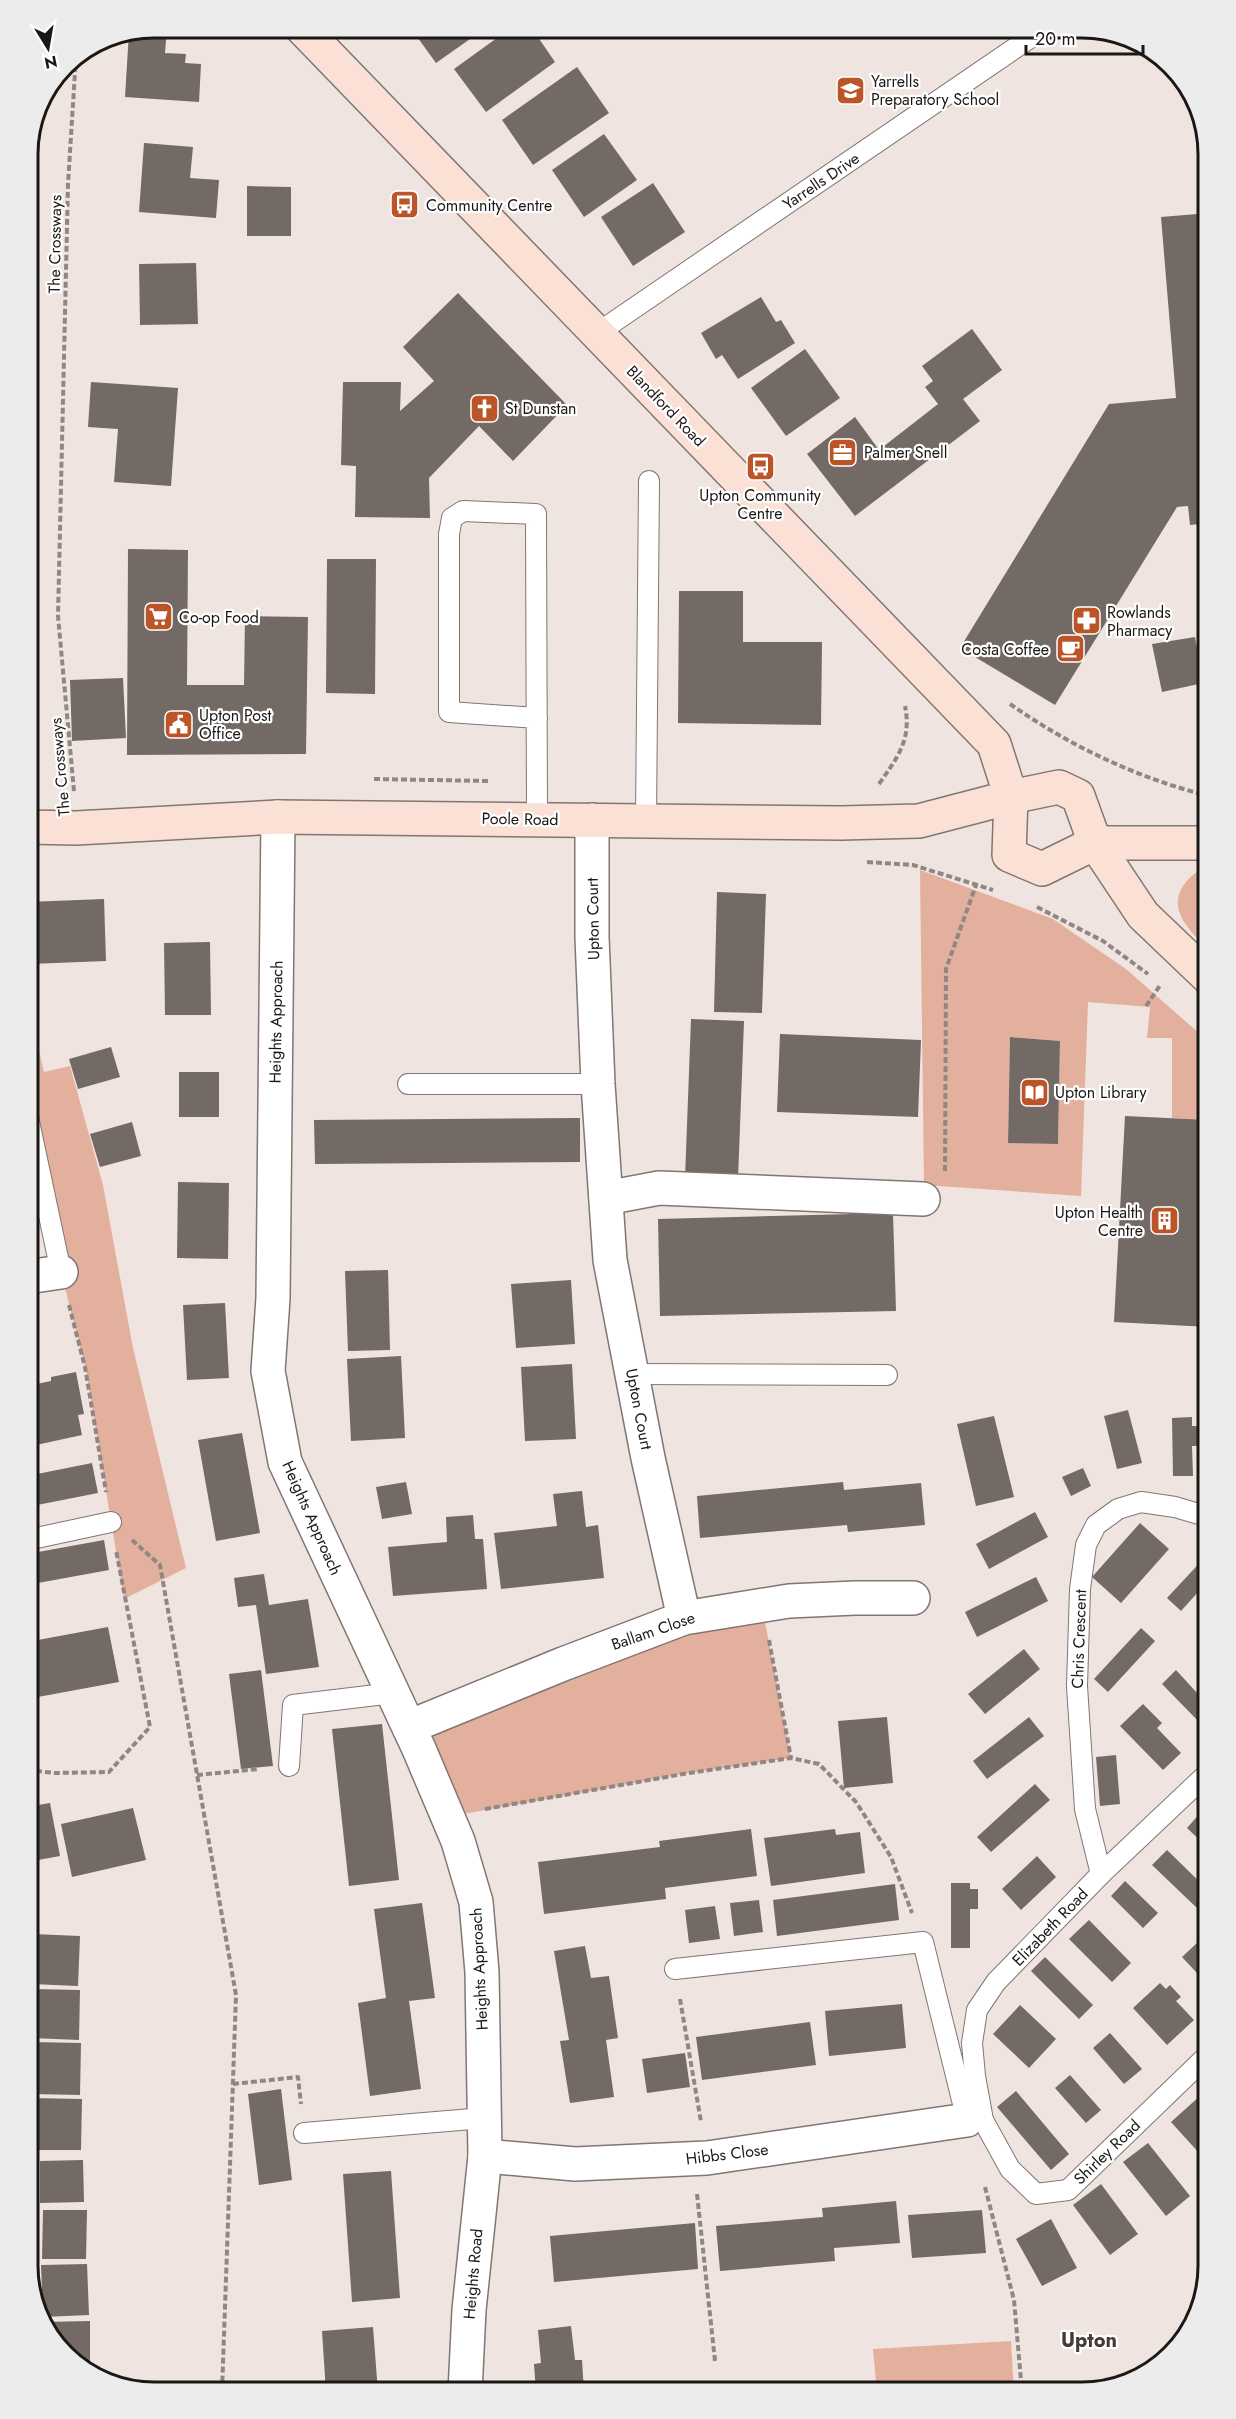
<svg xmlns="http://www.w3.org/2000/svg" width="1236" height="2419" viewBox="0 0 1236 2419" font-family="Jost,sans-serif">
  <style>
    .green { fill: #e2b09d; fill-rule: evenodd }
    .building { fill: #736965 }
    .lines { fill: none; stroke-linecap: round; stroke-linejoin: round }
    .lane-casing { stroke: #807672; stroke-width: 22 }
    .street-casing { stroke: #807672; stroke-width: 36 }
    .secondary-casing { stroke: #807672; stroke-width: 36 }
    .path { stroke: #8f8784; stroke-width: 4; stroke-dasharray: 6 3; stroke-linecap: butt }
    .lane { stroke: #fff; stroke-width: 20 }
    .street { stroke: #fff; stroke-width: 33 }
    .secondary { stroke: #fbe0d5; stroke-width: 33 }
    .labels { text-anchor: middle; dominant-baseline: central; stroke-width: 4.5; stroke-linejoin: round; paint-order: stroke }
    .poi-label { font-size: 16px; fill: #1b1715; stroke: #fff; text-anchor: start }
    .street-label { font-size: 16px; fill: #1b1715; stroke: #fff }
    .quarter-label { font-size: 20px; font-weight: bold; fill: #453c39; stroke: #fff }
    .rim { fill: none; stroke: #1b1715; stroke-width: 3 }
  </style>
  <rect width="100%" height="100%" fill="#f0e4e0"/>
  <g class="green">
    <path d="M1209 867V951C1191 931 1164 909 1186 882 1192 875 1199 869 1209 867Z"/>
    <path d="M920 870 1053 919 1126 969 1209 1042V1120L1172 1118V1038H1147L1150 1007 1088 1002 1081 1196 924 1185ZM1010 1037 1060 1041 1058 1144 1008 1143Z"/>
    <path d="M27 1001 44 1072 70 1066 103 1185 133 1348 186 1568 124 1599 86 1371 61 1272 27 1113Z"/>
    <path d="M762 1606 791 1758 689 1773 447 1817 409 1727Z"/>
    <path d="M1011 2341 1014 2392H877L873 2349Z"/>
  </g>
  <g class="building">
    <path d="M154 27H167L165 53 186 54 185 63 201 64 199 102 125 97 129 32Z"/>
    <path d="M410 27H487L436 63Z"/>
    <path d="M512 27H531L555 62 486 112 454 69Z"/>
    <path d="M577 67 609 113 533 165 502 120Z"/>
    <path d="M604 134 637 180 584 217 552 170Z"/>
    <path d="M144 143 193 147 190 178 219 180 216 218 139 212Z"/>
    <path d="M653 183 685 232 633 266 601 217Z"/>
    <path d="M247 186 291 187V236H247Z"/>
    <path d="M1209 213V523L1190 525 1188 506 1177 507 1055 705 960 648 1109 404 1176 398 1161 217Z"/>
    <path d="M196 263 198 324 140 325 139 264Z"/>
    <path d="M458 293 567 405 513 461 479 426 429 478 430 518 355 517 356 466 341 465 343 382H401L400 411 434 381 403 347Z"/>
    <path d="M761 297 776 322 781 320 795 343 738 379 722 355 716 359 701 333Z"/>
    <path d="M972 329 1002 370 963 399 980 421 855 516 807 454 855 417 879 450 938 404 925 387 933 381 922 366Z"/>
    <path d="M805 349 840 398 786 436 751 388Z"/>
    <path d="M91 382 178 388 171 486 114 482 118 429 88 427Z"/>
    <path d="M128 549 188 550 187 685H244L245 616 308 617 306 754 127 755Z"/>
    <path d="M327 559H376L375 694 326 693Z"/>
    <path d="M679 591H743V642H822L821 725 678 723Z"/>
    <path d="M1195 637 1203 683 1162 692 1152 644Z"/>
    <path d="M123 678 126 738 72 741 70 680Z"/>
    <path d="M717 892 766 894 762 1013 714 1012Z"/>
    <path d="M104 899 106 961 30 964 27 902Z"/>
    <path d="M210 942 211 1015H165L164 943Z"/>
    <path d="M691 1019 744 1021 738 1179 685 1178Z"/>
    <path d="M780 1034 921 1040 918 1117 777 1112Z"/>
    <path d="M1010 1037 1060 1041 1058 1144 1008 1143Z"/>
    <path d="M111 1047 120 1077 78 1089 69 1059Z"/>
    <rect x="179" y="1072" width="40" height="45"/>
    <path d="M1125 1116 1209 1120V1327L1114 1322Z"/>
    <path d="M580 1118V1162L315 1164 314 1120Z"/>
    <path d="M132 1122 141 1156 100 1167 90 1134Z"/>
    <path d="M178 1182 229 1183 228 1259 177 1258Z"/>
    <path d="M893 1213 896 1311 660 1316 658 1219Z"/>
    <path d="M388 1270 390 1350 348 1351 345 1271Z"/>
    <path d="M571 1280 575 1344 516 1348 511 1284Z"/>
    <path d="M225 1303 229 1378 187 1380 183 1305Z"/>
    <path d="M401 1356 405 1438 351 1441 347 1359Z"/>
    <path d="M572 1364 576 1439 525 1441 521 1367Z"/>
    <path d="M76 1372 84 1414 78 1415 82 1435 27 1447V1386L51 1381V1377Z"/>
    <path d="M1128 1410 1142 1463 1117 1469 1104 1416Z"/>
    <path d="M994 1416 1014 1497 976 1506 957 1424Z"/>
    <path d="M1192 1417V1426H1200V1446H1192L1193 1476H1173L1172 1418Z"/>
    <path d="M242 1433 260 1533 216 1541 198 1440Z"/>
    <path d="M92 1463 98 1493 27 1507V1476Z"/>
    <path d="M1083 1468 1091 1486 1071 1496 1062 1477Z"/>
    <path d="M406 1482 412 1514 382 1519 376 1487Z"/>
    <path d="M843 1482 844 1490 921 1483 925 1525 848 1532 847 1525 700 1538 697 1496Z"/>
    <path d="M582 1491 586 1527 598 1525 604 1578 501 1589 494 1533 557 1526 553 1494Z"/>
    <path d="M1035 1512 1048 1537 989 1569 976 1544Z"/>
    <path d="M473 1515 475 1539H483L487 1589 393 1596 388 1547 447 1542 446 1517Z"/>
    <path d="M1140 1523 1169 1549 1121 1603 1092 1577Z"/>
    <path d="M104 1540 109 1570 27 1585V1554Z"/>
    <path d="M1207 1555 1209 1580 1181 1611 1167 1598Z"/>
    <path d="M264 1574 269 1605 308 1599 319 1667 266 1674 256 1605 238 1607 234 1578Z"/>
    <path d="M1036 1577 1048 1601 977 1637 965 1612Z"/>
    <path d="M108 1627 119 1682 27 1699V1642Z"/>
    <path d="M1141 1628 1155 1641 1108 1692 1094 1679Z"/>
    <path d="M1209 1643V1660L1201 1652Z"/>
    <path d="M1024 1649 1040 1669 985 1714 968 1694Z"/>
    <path d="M261 1670 273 1766 241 1769 229 1674Z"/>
    <path d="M1176 1670 1209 1706V1723L1204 1727 1162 1684Z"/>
    <path d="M1143 1704 1162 1723 1157 1728 1181 1753 1163 1770 1120 1726Z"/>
    <path d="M887 1717 893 1783 844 1788 838 1721Z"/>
    <path d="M1029 1717 1044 1736 987 1779 973 1761Z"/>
    <path d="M382 1724 399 1880 349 1886 332 1729Z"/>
    <path d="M1116 1755 1120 1804 1100 1806 1096 1757Z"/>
    <path d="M1035 1784 1050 1800 991 1852 977 1837Z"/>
    <path d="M50 1803 60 1856 27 1862V1807Z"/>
    <path d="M133 1808 146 1860 72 1877 61 1824Z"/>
    <path d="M1201 1812 1209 1820V1849L1187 1828Z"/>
    <path d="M751 1829 757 1876 665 1888 666 1899 544 1914 538 1862 660 1847 659 1841Z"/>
    <path d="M835 1829 836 1835 860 1832 865 1873 771 1886 764 1838Z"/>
    <path d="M1167 1850 1209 1891V1897L1198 1909 1152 1865Z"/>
    <path d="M1037 1856 1056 1877 1021 1910 1002 1889Z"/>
    <path d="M1125 1881 1158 1913 1143 1928 1111 1896Z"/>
    <path d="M951 1883H970V1889H978V1909H970V1948H951Z"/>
    <path d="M895 1884 899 1920 777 1936 773 1900Z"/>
    <path d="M759 1900 763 1932 734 1936 730 1903Z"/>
    <path d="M422 1903 435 1998 409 2001 421 2089 370 2096 358 2003 386 1998 374 1909Z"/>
    <path d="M715 1906 720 1939 689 1943 685 1910Z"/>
    <path d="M1089 1920 1131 1963 1112 1982 1069 1939Z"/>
    <path d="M33 1934 80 1936 78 1986 31 1984Z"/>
    <path d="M1197 1943 1202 1947 1206 1943 1209 1947V1986L1182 1957Z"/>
    <path d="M585 1946 591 1978 609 1976 618 2038 606 2040 614 2097 570 2103 560 2041 569 2040 554 1951Z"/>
    <path d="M1045 1957 1093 2005 1079 2019 1031 1971Z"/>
    <path d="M1160 1983 1166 1989 1170 1985 1181 1997 1176 2001 1194 2020 1167 2045 1133 2008Z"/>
    <path d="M34 1989 80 1990 79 2040 32 2038Z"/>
    <path d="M902 2004 906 2048 829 2056 825 2011Z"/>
    <path d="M1020 2005 1056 2039 1029 2068 993 2034Z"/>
    <path d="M810 2022 816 2065 702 2080 696 2037Z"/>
    <path d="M1110 2033 1142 2069 1124 2084 1093 2048Z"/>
    <path d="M32 2042 81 2043 80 2095 31 2094Z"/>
    <path d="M685 2053 690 2087 647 2093 642 2059Z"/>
    <path d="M1070 2075 1101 2110 1086 2123 1055 2088Z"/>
    <path d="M281 2089 292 2180 259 2185 248 2094Z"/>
    <path d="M1016 2091 1069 2154 1051 2170 997 2107Z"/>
    <path d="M1201 2095 1209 2104V2164L1171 2122Z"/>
    <path d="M33 2098 82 2099 81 2150H32Z"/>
    <path d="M1148 2143 1190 2196 1166 2216 1123 2162Z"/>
    <path d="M83 2160 84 2202 40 2203V2161Z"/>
    <path d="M391 2171 400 2298 352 2302 343 2174Z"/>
    <path d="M1101 2184 1138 2234 1110 2255 1073 2205Z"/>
    <path d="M896 2201 900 2243 834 2248 835 2261 720 2271 716 2226 823 2217 822 2208Z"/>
    <path d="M43 2210H87L86 2259H42Z"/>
    <path d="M982 2210 986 2253 912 2258 908 2215Z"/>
    <path d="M1051 2219 1077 2268 1042 2286 1016 2239Z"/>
    <path d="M695 2223 698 2269 554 2282 550 2236Z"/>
    <path d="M87 2264 89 2315 43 2317 41 2265Z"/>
    <path d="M90 2321V2370H83L43 2322Z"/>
    <path d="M571 2326 575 2360H582L584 2392H536L534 2364 541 2363 538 2330Z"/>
    <path d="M373 2327 378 2392H326L322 2331Z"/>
  </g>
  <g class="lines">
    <defs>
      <g id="lane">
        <path d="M596 334 1046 27"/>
        <path d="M537 718 449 712V534L452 518 463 511 536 514 537 819"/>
        <path d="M646 820 649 481"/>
        <path d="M408 1084H598"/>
        <path d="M27 1112 61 1272"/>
        <path d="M632 1374 887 1375"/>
        <path d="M27 1540 111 1522"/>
        <path d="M289 1766 293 1705 393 1693"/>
        <path d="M1101 1874 1085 1809 1077 1686 1080 1589 1086 1545 1096 1525 1118 1509 1141 1502 1175 1507 1209 1517"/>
        <path d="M675 1969 923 1942 967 2120"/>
        <path d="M1209 2054 1068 2190 1036 2194 1010 2169 983 2120 975 2076 972 2043 977 2010 996 1982 1101 1874 1209 1772"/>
        <path d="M304 2133 484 2118"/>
      </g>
      <g id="street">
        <path d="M278 817 273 1298 268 1371 285 1462 419 1749 458 1841 476 1902 482 1972 485 2156 469 2310 465 2392"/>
        <path d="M592 820V937L598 1084 610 1260 648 1458 684 1618"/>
        <path d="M606 1198 659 1188 923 1199"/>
        <path d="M27 1277 61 1272"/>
        <path d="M409 1727 563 1664 684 1618 789 1601 855 1598H913"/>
        <path d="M485 2156 575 2164 707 2158 967 2120"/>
      </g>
      <g id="secondary">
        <path d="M301 27 994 744 1011 797 1009 855 1042 869 1095 843H1209"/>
        <path d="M27 827 76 828 278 817 841 823 919 821 1011 797 1059 787 1078 796 1095 843 1143 915 1209 978"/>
      </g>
    </defs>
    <use href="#lane" class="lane-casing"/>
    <use href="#street" class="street-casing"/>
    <use href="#secondary" class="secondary-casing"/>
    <g class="path">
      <path d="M1010 704C1070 746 1137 778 1209 796"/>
      <path d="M374 779 489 781"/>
      <path d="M879 784C897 758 912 740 905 706"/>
      <path d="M74 791 58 616 68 184 76 56"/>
      <path d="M867 862 913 865 993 890"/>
      <path d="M1037 907 1103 941 1148 974"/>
      <path d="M1146 1006 1161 984"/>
      <path d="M1199 1014 1209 1022"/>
      <path d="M945 1171 946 969 976 885"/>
      <path d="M69 1305 85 1367 106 1492"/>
      <path d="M132 1540 160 1565 236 1995 222 2392"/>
      <path d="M769 1640 791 1758"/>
      <path d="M27 1770 55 1773 109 1772 150 1727 116 1550"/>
      <path d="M197 1775 259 1769"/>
      <path d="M485 1809 689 1773 791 1758 819 1764 856 1802 891 1857 912 1913"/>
      <path d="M680 1999 701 2122"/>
      <path d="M233 2084 298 2077 301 2104"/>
      <path d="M985 2187 1014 2300 1022 2392"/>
      <path d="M697 2194 715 2361"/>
    </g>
    <use href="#lane" class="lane"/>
    <use href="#street" class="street"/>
    <use href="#secondary" class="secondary"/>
  </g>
  <defs>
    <symbol id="school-square" viewBox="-11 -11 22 22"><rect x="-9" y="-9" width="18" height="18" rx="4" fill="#bb5528" stroke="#fff"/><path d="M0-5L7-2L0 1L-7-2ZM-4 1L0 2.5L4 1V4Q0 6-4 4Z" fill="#fff"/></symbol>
    <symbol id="bus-square" viewBox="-11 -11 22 22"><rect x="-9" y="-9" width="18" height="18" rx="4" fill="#bb5528" stroke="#fff"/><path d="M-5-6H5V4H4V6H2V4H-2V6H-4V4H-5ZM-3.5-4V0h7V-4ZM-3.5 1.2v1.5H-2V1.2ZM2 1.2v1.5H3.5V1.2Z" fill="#fff"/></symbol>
    <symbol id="church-square" viewBox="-11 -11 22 22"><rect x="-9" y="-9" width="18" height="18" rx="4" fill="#bb5528" stroke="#fff"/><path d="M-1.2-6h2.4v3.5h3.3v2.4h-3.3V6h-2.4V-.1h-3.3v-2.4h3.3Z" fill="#fff"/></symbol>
    <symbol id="office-square" viewBox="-11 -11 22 22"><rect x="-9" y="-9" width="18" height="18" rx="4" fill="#bb5528" stroke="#fff"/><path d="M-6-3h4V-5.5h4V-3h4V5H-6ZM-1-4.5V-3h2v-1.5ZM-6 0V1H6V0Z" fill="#fff"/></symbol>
    <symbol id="supermarket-square" viewBox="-11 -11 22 22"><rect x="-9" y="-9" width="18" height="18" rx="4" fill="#bb5528" stroke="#fff"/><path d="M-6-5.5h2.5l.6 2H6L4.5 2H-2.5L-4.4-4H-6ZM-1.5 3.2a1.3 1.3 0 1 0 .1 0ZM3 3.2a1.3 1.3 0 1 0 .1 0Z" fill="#fff"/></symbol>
    <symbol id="pharmacy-square" viewBox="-11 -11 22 22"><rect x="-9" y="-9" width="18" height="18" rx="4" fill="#bb5528" stroke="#fff"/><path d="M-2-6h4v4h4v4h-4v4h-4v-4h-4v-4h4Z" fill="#fff"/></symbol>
    <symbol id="cafe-square" viewBox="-11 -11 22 22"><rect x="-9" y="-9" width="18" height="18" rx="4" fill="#bb5528" stroke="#fff"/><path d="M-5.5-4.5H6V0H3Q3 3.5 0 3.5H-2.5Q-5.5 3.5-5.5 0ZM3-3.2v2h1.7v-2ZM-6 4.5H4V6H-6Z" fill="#fff"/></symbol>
    <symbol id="civic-square" viewBox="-11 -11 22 22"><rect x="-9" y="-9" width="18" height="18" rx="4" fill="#bb5528" stroke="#fff"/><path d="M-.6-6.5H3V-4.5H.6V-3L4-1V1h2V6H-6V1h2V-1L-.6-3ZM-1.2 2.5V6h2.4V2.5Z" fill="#fff"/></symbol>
    <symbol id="library-square" viewBox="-11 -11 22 22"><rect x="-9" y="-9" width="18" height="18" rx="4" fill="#bb5528" stroke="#fff"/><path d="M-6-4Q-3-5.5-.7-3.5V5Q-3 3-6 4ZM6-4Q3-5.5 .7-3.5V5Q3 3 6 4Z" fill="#fff"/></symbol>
    <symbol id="building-square" viewBox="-11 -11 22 22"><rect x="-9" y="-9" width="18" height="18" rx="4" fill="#bb5528" stroke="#fff"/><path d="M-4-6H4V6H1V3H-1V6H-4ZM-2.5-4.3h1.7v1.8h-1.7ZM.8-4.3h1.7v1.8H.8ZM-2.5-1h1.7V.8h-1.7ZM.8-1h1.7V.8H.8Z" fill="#fff"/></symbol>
  </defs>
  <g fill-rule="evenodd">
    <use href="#school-square" x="834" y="74" width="33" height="33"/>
    <use href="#bus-square" x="388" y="188" width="33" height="33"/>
    <use href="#church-square" x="468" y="392" width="33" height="33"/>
    <use href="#office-square" x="826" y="436" width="33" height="33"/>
    <use href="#bus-square" x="744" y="450" width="33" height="33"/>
    <use href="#supermarket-square" x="142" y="600" width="33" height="33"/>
    <use href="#pharmacy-square" x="1070" y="604" width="33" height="33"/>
    <use href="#cafe-square" x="1054" y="632" width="33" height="33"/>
    <use href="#civic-square" x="162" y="708" width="33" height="33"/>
    <use href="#library-square" x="1018" y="1076" width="33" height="33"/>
    <use href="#building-square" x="1148" y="1204" width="33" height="33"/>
  </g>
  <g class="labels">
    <g class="poi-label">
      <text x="871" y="81">Yarrells<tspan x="871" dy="18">Preparatory School</tspan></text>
      <text x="426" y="205">Community Centre</text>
      <text x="505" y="408">St Dunstan</text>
      <text x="864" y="452">Palmer Snell</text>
      <text x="760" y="495" text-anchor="middle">Upton Community<tspan x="760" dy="18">Centre</tspan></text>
      <text x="1107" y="612">Rowlands<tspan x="1107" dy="18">Pharmacy</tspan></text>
      <text x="179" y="617">Co-op Food</text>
      <text x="1049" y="649" text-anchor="end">Costa Coffee</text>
      <text x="199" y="715">Upton Post<tspan x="199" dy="18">Office</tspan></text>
      <text x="1055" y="1092">Upton Library</text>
      <text x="1143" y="1212" text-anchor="end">Upton Health<tspan x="1143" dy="18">Centre</tspan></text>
    </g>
    <g class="street-label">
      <text transform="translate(821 181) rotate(-34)">Yarrells Drive</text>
      <text transform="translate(55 244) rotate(-89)">The Crossways</text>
      <text transform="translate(666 406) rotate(46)">Blandford Road</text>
      <text transform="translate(60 767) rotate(-95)">The Crossways</text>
      <text transform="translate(520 819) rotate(1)">Poole Road</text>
      <text transform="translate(593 919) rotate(-91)">Upton Court</text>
      <text transform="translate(276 1022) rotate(-89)">Heights Approach</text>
      <text transform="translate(639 1409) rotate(79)">Upton Court</text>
      <text transform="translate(312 1518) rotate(66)">Heights Approach</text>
      <text transform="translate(653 1631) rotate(-19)">Ballam Close</text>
      <text transform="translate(1079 1639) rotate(-88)">Chris Crescent</text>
      <text transform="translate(1050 1927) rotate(-46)">Elizabeth Road</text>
      <text transform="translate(479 1969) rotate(-93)">Heights Approach</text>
      <text transform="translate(1107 2152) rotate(-44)">Shirley Road</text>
      <text transform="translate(727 2154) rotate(-7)">Hibbs Close</text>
      <text transform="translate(473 2274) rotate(-85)">Heights Road</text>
    </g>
    <g class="quarter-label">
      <text x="1089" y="2340">Upton</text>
    </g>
  </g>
  <path d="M0 0H1236V2419H0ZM154 38H1082A116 116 0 0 1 1198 154V2266A116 116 0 0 1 1082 2382H154A116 116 0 0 1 38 2266V154A116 116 0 0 1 154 38Z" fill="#edecec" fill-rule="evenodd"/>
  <path class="rim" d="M154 38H1082A116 116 0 0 1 1198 154V2266A116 116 0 0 1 1082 2382H154A116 116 0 0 1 38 2266V154A116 116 0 0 1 154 38Z"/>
  <g transform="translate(48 48) rotate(169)" stroke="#ffffff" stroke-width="4.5" paint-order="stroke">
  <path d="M0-4.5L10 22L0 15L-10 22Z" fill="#1b1715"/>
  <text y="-9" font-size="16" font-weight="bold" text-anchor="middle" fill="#1b1715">N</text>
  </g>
  <path d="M1026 45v9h117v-9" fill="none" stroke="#1b1715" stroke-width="3"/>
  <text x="1035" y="45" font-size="18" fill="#1b1715" stroke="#ffffff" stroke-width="4.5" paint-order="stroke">20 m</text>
</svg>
